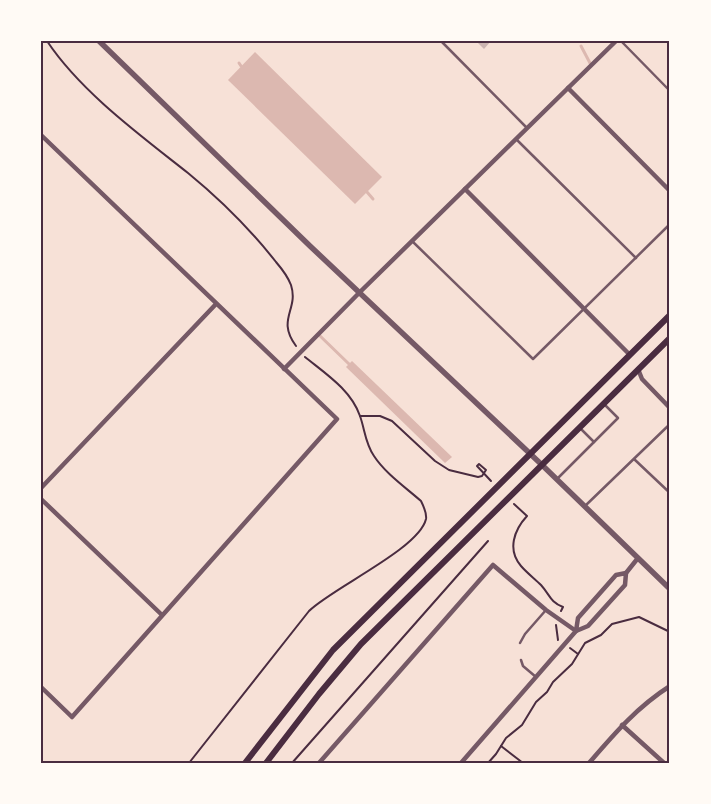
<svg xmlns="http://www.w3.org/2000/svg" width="711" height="804" viewBox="0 0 711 804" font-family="Manrope,sans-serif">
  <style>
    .water { fill: #dcb8b0 }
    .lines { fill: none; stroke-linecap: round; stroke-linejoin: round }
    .stream { stroke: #dcb8b0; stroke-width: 3 }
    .building { fill: #ccb4b1 }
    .path { stroke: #4a2c40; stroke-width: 2 }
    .service { stroke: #755966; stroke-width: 2.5 }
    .minor { stroke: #755966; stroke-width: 4.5 }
    .tertiary { stroke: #755966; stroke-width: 5.5 }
    .secondary { stroke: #4a2c40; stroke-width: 6 }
    .neatline { fill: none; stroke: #4a2c40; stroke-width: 2 }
  </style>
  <rect width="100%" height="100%" fill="#f7e1d7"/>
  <g class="water">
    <path d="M255 52 382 177 355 204 228 80Z"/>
    <path d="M352 361 452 457 445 463 346 367Z"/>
  </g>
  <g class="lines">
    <g class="stream">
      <path d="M581 46 591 65"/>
      <path d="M239 63 241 66"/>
      <path d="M367 192 373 199"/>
      <path d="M318 334 349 364"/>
    </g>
  </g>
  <path class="building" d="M476 41H491L484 49Z"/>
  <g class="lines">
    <g class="path">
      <path d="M47 41C81 92 140 135 188 173 221 200 250 229 276 262 282 269 288 277 291 285 299 310 276 319 296 346"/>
      <path d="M360 416H380L392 421 435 461 449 470 478 477 482 476 486 470 479 464 477 466 491 481"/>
      <path d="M514 504 527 516C514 530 507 550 521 566 527 573 535 579 541 585 550 595 550 602 563 607L561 611"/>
      <path d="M556 625 558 640"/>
      <path d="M570 648 578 654"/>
      <path d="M501 746 523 763"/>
      <path d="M189 763 309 611C332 588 419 549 426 519 427 513 424 507 421 501 405 487 385 473 374 456 365 443 365 430 360 416 351 390 326 374 305 357"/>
      <path d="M292 763 488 541"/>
      <path d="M488 763 496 754 506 738 522 725 536 702 547 692 553 682 572 664 585 643 601 635 612 624 639 617 670 632"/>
    </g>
    <g class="service">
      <path d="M441 41 526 127"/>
      <path d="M621 41 670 91"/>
      <path d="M516 139 636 258"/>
      <path d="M412 241 533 359 670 224"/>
      <path d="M581 429 594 442 618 418 604 404"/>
      <path d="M634 459 670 493"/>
      <path d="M558 478 594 442"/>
      <path d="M585 506 670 424"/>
      <path d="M520 643 525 634 546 610"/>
      <path d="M521 660 523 666 536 677"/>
    </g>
    <g class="minor">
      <path d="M568 88 670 191"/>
      <path d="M41 135 337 419 72 717 41 687"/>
      <path d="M465 189 630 355"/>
      <path d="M284 369 360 292 616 41"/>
      <path d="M638 369 642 379 670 408"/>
      <path d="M41 488 216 304"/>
      <path d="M41 499 162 615"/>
      <path d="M626 573 625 585 588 626 576 631 578 618 616 575Z"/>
      <path d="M626 573 638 558"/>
      <path d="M622 725 664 763"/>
      <path d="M319 763 493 565 546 610 576 631 461 763"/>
      <path d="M589 763C614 734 637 707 670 686"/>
    </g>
    <path class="tertiary" d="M99 41 310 246 541 464 670 589"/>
    <g class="secondary">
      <path d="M245 763 333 650 670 315"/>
      <path d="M266 763 319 694 361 644 670 338"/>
    </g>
  </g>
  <rect width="711" height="804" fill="none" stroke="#fffaf5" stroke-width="85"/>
  <rect x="42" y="42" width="626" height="720" class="neatline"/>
</svg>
